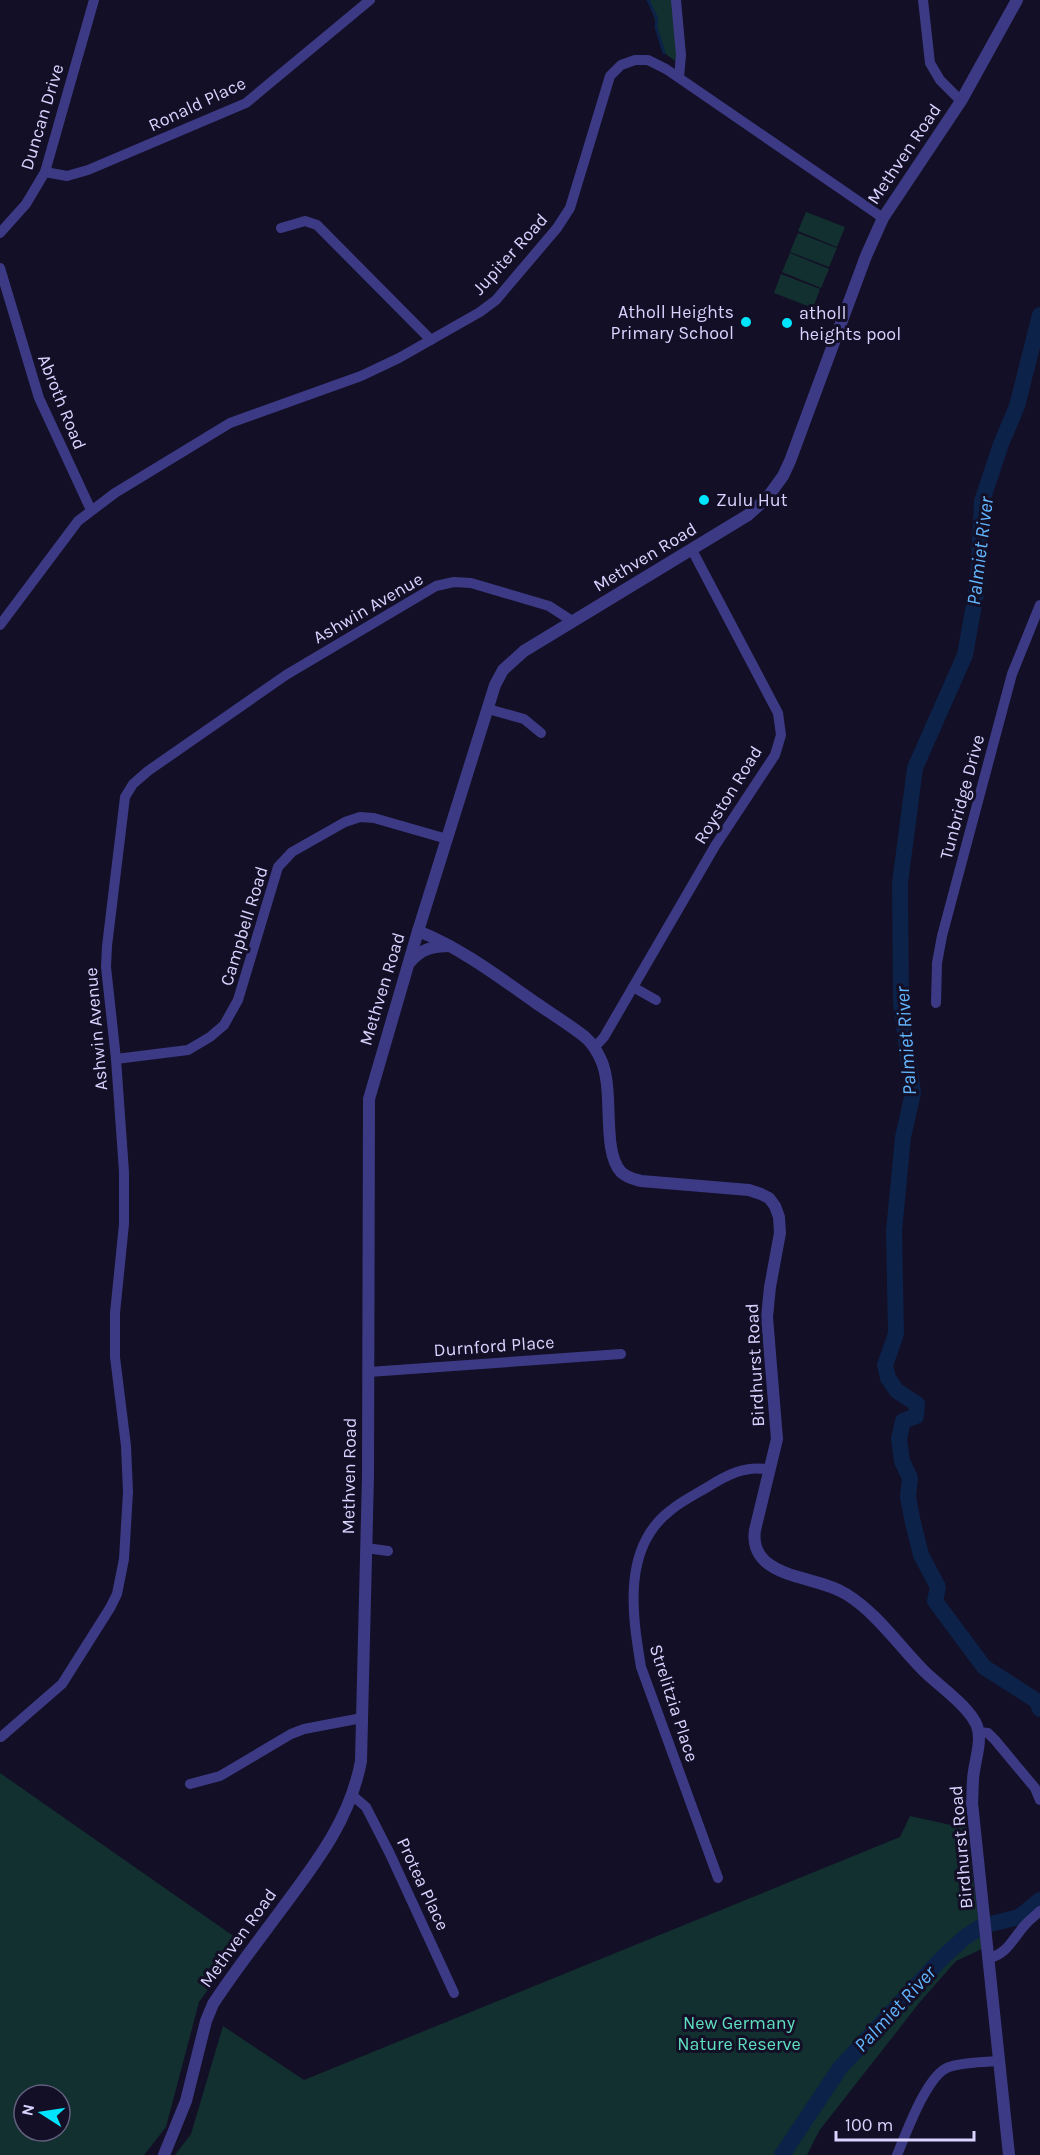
<svg xmlns="http://www.w3.org/2000/svg" width="1040" height="2155" viewBox="0 0 1040 2155" font-family="Karla,sans-serif">
  <style>
    .green { fill: #12302f; fill-rule: evenodd }
    .lines { fill: none; stroke-linecap: round; stroke-linejoin: round }
    .stream { stroke: #0c2248; stroke-width: 3 }
    .river { stroke: #0c2248; stroke-width: 16 }
    .minor { stroke: #3d3a85; stroke-width: 10 }
    .tertiary { stroke: #3d3a85; stroke-width: 12 }
    .poi-dot { fill: #00e5ff; stroke: #130f26; stroke-width: 2 }
    .labels { text-anchor: middle; dominant-baseline: central; stroke-width: 6; stroke-linejoin: round; paint-order: stroke }
    .street-label { font-size: 18px; fill: #d9d4ff; stroke: #130f26 }
    .poi-label { font-size: 18px; fill: #d9d4ff; stroke: #130f26; text-anchor: start }
    .park-label { font-size: 18px; fill: #5fe0c0; stroke: #130f26 }
    .water-label { font-size: 20px; font-style: italic; fill: #62b6ff; stroke: #130f26 }
  </style>
  <rect width="100%" height="100%" fill="#130f26"/>
  <g class="green">
    <path d="M649 0H675L680 64 664 53Z"/>
    <path d="M806 212 845 227 837 247 798 231Z"/>
    <path d="M798 233 837 248 829 267 790 252Z"/>
    <path d="M790 253 829 269 821 288 782 272Z"/>
    <path d="M781 274 820 289 813 308 774 293Z"/>
    <path d="M0 1773 242 1942 199 2002 166 2127 144 2155H0ZM24 2095H60V2131H24Z"/>
    <path d="M910 1816 951 1825 966 1821 982 1949 956 1961 920 2002 819 2131 807 2155H175L191 2134 223 2026 304 2080 900 1837Z"/>
  </g>
  <g class="lines">
    <path class="stream" d="M648 0 657 19 656 27 664 53"/>
    <g class="river">
      <path d="M1040 315 1017 406 1001 444 982 501 978 582 965 655 915 768 900 883 901 1003 913 1093 903 1137 894 1231 896 1334 885 1365 888 1378 897 1391 917 1404 916 1416 903 1421 899 1439 902 1461 910 1478 908 1497 912 1518 921 1555 938 1587 935 1601 984 1667 1037 1701 1040 1709"/>
      <path d="M782 2155 840 2068 942 1958 964 1938 982 1926 1019 1917 1040 1900"/>
    </g>
    <g class="minor">
      <path d="M676 0 681 55 679 77"/>
      <path d="M923 0 930 63 940 80 961 101"/>
      <path d="M45 172 67 176 88 170 246 103 370 0"/>
      <path d="M281 228 305 221 317 225 431 340"/>
      <path d="M0 233 26 204 45 172 94 0"/>
      <path d="M0 268 39 398 91 510"/>
      <path d="M0 625 78 521 115 493 230 423 361 376 399 358 480 312 496 300 557 228 570 208 610 76 621 65 635 60H648L666 69 883 218"/>
      <path d="M488 709 524 719 541 733"/>
      <path d="M633 987 656 1000"/>
      <path d="M936 1003 937 963 942 936 1012 674 1040 605"/>
      <path d="M594 1048 604 1037 715 846 775 755 781 735 778 713 692 550"/>
      <path d="M116 1059 188 1050 210 1037 224 1025 238 1000 278 867 292 852 345 822 360 817 374 818 447 839"/>
      <path d="M369 1372 621 1354"/>
      <path d="M366 1548 388 1551"/>
      <path d="M979 1732 988 1733 995 1740 1035 1788 1040 1800"/>
      <path d="M1 1737 62 1684 110 1608 117 1594 124 1559 128 1492 126 1446 115 1357V1313L124 1224V1172L116 1059 106 967 107 946 125 797 133 784 148 771 286 675 436 586 454 582 471 583 549 606 572 621"/>
      <path d="M190 1784 220 1776 291 1734 304 1729 362 1718"/>
      <path d="M353 1796 366 1807 390 1854 454 1993"/>
      <path d="M718 1878 641 1667C632 1614 622 1547 671 1510 682 1501 694 1495 706 1488 725 1476 746 1464 770 1470"/>
      <path d="M990 1958C1008 1953 1013 1938 1025 1925 1029 1920 1035 1916 1040 1911"/>
      <path d="M897 2155C906 2134 927 2074 949 2067 964 2062 984 2062 1000 2061"/>
    </g>
    <g class="tertiary">
      <path d="M418 931C461 948 499 977 536 1003 552 1014 570 1025 585 1037 592 1043 597 1051 601 1060 615 1090 601 1150 621 1172 627 1178 634 1179 641 1181L749 1190 761 1194 769 1198 775 1206 779 1217 780 1233 770 1287 767 1317 777 1439 755 1530C753 1543 756 1553 766 1562 788 1580 822 1579 846 1594 877 1613 899 1646 924 1671 939 1686 970 1707 977 1726 982 1740 976 1757 974 1771 972 1782 973 1793 972 1803L1009 2155"/>
      <path d="M410 962C421 949 433 946 450 946"/>
      <path d="M164 2155 186 2101 206 2021 213 2004C234 1972 258 1941 281 1910 316 1863 350 1820 361 1761L368 1476 369 1099 418 931 495 685 503 670 524 651 748 515 767 498 783 476 790 461 866 256 883 218 961 101 1017 0"/>
    </g>
  </g>
  <g class="poi-dot">
    <circle cx="746" cy="322" r="6"/>
    <circle cx="787" cy="323" r="6"/>
    <circle cx="704" cy="500" r="6"/>
  </g>
  <g class="labels">
    <g class="street-label">
      <text transform="translate(197 104) rotate(-25)">Ronald Place</text>
      <text transform="translate(42 117) rotate(-73)">Duncan Drive</text>
      <text transform="translate(904 154) rotate(-56)">Methven Road</text>
      <text transform="translate(510 254) rotate(-48)">Jupiter Road</text>
      <text transform="translate(62 402) rotate(68)">Abroth Road</text>
      <text transform="translate(645 557) rotate(-31)">Methven Road</text>
      <text transform="translate(368 608) rotate(-30)">Ashwin Avenue</text>
      <text transform="translate(728 795) rotate(-58)">Royston Road</text>
      <text transform="translate(962 797) rotate(-75)">Tunbridge Drive</text>
      <text transform="translate(244 926) rotate(-73)">Campbell Road</text>
      <text transform="translate(382 989) rotate(-73)">Methven Road</text>
      <text transform="translate(96 1029) rotate(-95)">Ashwin Avenue</text>
      <text transform="translate(494 1346) rotate(-4)">Durnford Place</text>
      <text transform="translate(755 1365) rotate(-93)">Birdhurst Road</text>
      <text transform="translate(349 1476) rotate(-89)">Methven Road</text>
      <text transform="translate(674 1703) rotate(72)">Strelitzia Place</text>
      <text transform="translate(961 1847) rotate(-95)">Birdhurst Road</text>
      <text transform="translate(423 1884) rotate(65)">Protea Place</text>
      <text transform="translate(238 1938) rotate(-54)">Methven Road</text>
    </g>
    <g class="poi-label">
      <text x="734" y="312" text-anchor="end">Atholl Heights<tspan x="734" dy="21">Primary School</tspan></text>
      <text x="799" y="313">atholl<tspan x="799" dy="21">heights pool</tspan></text>
      <text x="716" y="500">Zulu Hut</text>
    </g>
    <g class="park-label">
      <text x="739" y="2023">New Germany<tspan x="739" dy="21">Nature Reserve</tspan></text>
    </g>
    <g class="water-label">
      <text transform="translate(980 551) rotate(-83)">Palmiet River</text>
      <text transform="translate(906 1041) rotate(-94)">Palmiet River</text>
      <text transform="translate(895 2009) rotate(-47)">Palmiet River</text>
    </g>
  </g>
  <g transform="translate(42 2113) rotate(282)"><circle r="28" fill="#130f26" stroke="#625e7d" stroke-width="1.5"/>
  <path d="M0-4.5L10 22L0 15L-10 22Z" fill="#00e5ff"/>
  <text y="-9" font-size="16" font-weight="bold" text-anchor="middle" fill="#d9d4ff">N</text>
  </g>
  <path d="M836 2131v9h138v-9" fill="none" stroke="#d9d4ff" stroke-width="3"/>
  <text x="845" y="2131" font-size="18" fill="#d9d4ff" stroke="#130f26" stroke-width="4.5" paint-order="stroke">100 m</text>
</svg>
